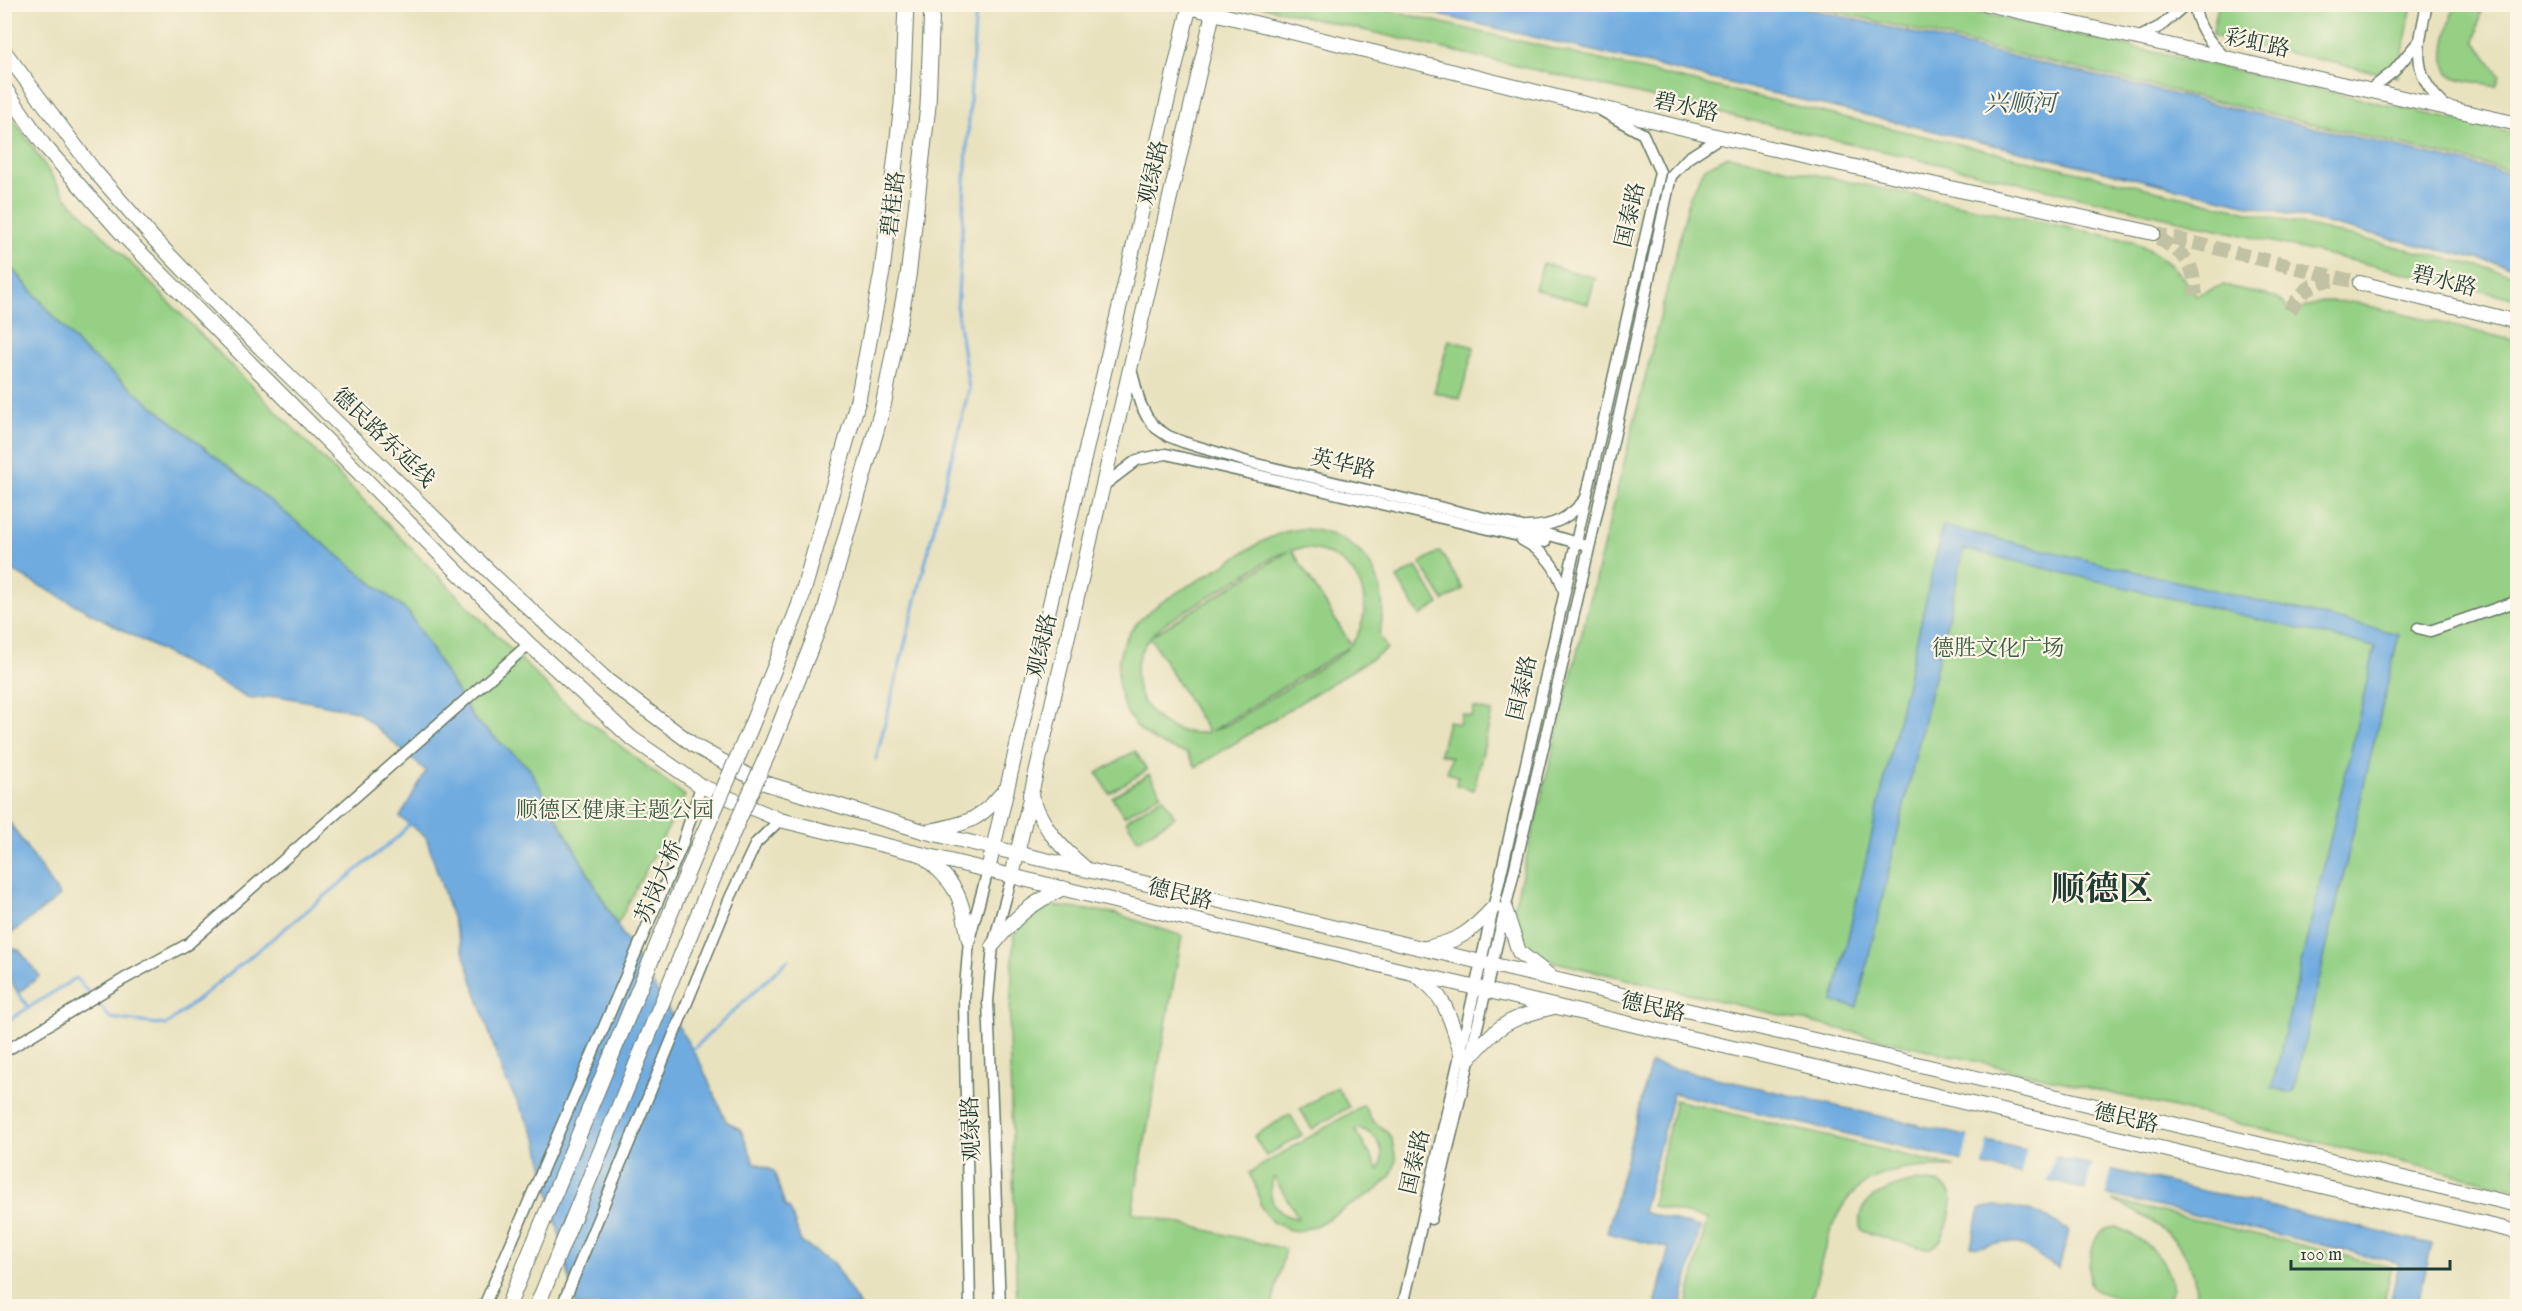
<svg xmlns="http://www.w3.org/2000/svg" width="2522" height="1311" viewBox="0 0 2522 1311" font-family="'IM FELL English','Noto Serif SC',serif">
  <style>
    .green { fill: #95d085; stroke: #5a865c; stroke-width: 1.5; fill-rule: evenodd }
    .water { fill: #70abe0; stroke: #48748a; stroke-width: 1.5 }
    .pier { fill: #e9e2bf }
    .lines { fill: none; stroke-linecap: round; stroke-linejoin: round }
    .stream { stroke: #70abe0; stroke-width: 3 }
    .major-tunnel { stroke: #c1c1a3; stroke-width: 14; stroke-dasharray: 14 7; stroke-linecap: butt }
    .minor-casing { stroke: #667765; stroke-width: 13 }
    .major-casing { stroke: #667765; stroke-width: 16 }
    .highway-casing { stroke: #667765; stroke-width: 17 }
    .minor { stroke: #fff; stroke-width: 10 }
    .major { stroke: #fff; stroke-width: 14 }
    .highway { stroke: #fff; stroke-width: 15 }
    .highway-bridge-casing { stroke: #667765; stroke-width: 17; stroke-linecap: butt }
    .highway-bridge { stroke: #fff; stroke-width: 15 }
    .labels { text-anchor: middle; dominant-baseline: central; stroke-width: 4.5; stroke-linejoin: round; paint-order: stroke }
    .street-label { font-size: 22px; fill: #1f3d34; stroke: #fcf5e5 }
    .park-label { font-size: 22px; fill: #375a44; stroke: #fcf5e5 }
    .water-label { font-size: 24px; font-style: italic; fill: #375e68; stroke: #fcf5e5 }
    .town-label { font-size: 34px; font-weight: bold; fill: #1f3d34; stroke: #fcf5e5 }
  </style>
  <rect width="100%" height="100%" fill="#fcf5e5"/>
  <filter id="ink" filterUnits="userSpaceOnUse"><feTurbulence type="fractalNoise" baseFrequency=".0167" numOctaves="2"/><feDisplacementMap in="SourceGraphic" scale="12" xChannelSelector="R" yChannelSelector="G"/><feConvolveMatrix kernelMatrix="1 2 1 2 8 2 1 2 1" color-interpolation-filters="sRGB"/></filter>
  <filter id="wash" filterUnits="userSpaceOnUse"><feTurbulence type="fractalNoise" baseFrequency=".008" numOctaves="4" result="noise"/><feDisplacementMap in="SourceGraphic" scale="24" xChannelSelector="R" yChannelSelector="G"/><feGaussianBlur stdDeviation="1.35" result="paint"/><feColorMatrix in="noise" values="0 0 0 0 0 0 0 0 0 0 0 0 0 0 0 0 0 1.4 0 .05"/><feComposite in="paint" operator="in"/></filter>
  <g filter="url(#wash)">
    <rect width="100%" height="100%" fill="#e9e2bf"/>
    <g class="green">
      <path d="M1256 5H1366L2517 275V299Z"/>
      <path d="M1808 5H1945L2517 134V172Z"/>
      <path d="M2218 5H2412L2398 77 2212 36Z"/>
      <path d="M2454 5H2482L2475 41 2500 76 2496 86C2483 83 2466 82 2454 77 2435 68 2451 21 2454 5Z"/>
      <path d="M4 104 65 196 379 516 560 699 685 796 617 925 529 768 473 718 409 613 81 348 5 259Z"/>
      <path d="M1728 156 2132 241C2160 253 2179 270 2196 295L2223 285 2278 298 2290 311 2326 301 2352 302 2517 341V1189L1526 955 1512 915 1690 196 1705 168Z"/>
      <path d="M1543 263 1595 278 1588 304 1535 289Z"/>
      <path d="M1449 340 1474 347 1460 399 1434 392Z"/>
      <path d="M1301 529C1360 531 1394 578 1379 635L1387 649 1196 767 1187 753C1160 747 1135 733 1124 706 1115 683 1115 657 1128 635 1145 606 1190 586 1219 568 1237 557 1255 544 1274 536 1283 532 1291 530 1301 529ZM1302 548C1354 550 1383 601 1351 645L1292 550ZM1289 551 1153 635H1152L1164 624 1274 557ZM1150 637 1208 732C1154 741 1114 682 1150 637ZM1349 647 1336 658 1227 725 1212 731Z"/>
      <path d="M1440 551 1463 589 1444 601 1420 563Z"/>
      <path d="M1416 567 1439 604 1420 616 1397 578Z"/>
      <path d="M1474 708 1492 712 1474 790 1456 785 1458 776 1447 773 1451 757 1440 754 1448 721 1459 724 1462 714 1472 717Z"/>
      <path d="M1135 751 1147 770 1109 793 1097 773Z"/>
      <path d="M1149 774 1161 794 1124 816 1112 797Z"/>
      <path d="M1163 797 1175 817 1138 840 1126 820Z"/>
      <path d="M1045 905 1114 913 1182 936 1132 1212 1285 1249 1272 1306H1017L1009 1034 1014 934Z"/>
      <path d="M1337 1087 1349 1107 1312 1129 1300 1109Z"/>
      <path d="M1675 1100 1955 1167C1839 1163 1834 1209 1810 1306H1687L1707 1219 1652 1206Z"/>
      <path d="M1363 1105 1372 1120 1387 1132 1392 1140 1396 1159 1394 1168 1390 1177 1377 1190 1317 1225 1299 1231 1290 1230 1272 1222 1261 1207 1257 1188 1249 1173ZM1361 1129C1379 1135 1387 1152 1379 1170L1355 1130ZM1274 1177 1298 1217V1218C1277 1217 1264 1196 1274 1177Z"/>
      <path d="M1290 1114 1302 1135 1266 1156 1254 1136Z"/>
      <path d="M1915 1181 1939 1183C1945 1186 1949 1190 1951 1196 1954 1209 1944 1247 1929 1248 1916 1249 1880 1236 1865 1232L1861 1229C1852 1198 1893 1186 1915 1181Z"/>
      <path d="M2112 1200 2392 1267 2383 1306H2196C2200 1248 2160 1222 2112 1200Z"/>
      <path d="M2116 1227C2144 1238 2171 1260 2172 1292L2165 1304 2159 1306C2144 1302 2107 1298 2095 1290 2083 1282 2091 1244 2099 1234 2104 1229 2109 1228 2116 1227Z"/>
    </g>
    <g class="water">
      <path d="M1397 5H1793L2517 175V268Z"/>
      <path d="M4 259 81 348 409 613 473 718 529 768 617 925 701 1064 726 1121 741 1130 754 1162 774 1171 785 1206 790 1209 801 1242 833 1263 860 1306H576L537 1139 503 1075 426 837 400 817 426 771 357 711 279 696 251 699 5 567Z"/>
      <path d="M1943 526 2399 634 2293 1093 2272 1088 2375 647 1964 549 1857 1007 1833 1002Z"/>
      <path d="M5 816 60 896 5 938H4Z"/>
      <path d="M5 947 19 950 40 976 18 993 5 972Z"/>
      <path d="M1651 1063 2432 1244 2417 1306H2390L2399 1263 1673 1093 1643 1212 1700 1228 1681 1306H1655L1669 1248 1607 1233Z"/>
      <path d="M1995 1206C2024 1207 2045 1214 2069 1231L2059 1268C2044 1263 2034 1248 2018 1244 2001 1239 1986 1249 1971 1246L1980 1209Z"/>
    </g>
    <g class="pier">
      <path d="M1969 1134 1989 1138 1982 1169 1962 1164Z"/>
      <path d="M2027 1147 2054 1154 2047 1184 2020 1178Z"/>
      <path d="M2092 1162 2112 1167 2105 1198 2085 1193Z"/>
    </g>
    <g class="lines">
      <g class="stream">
        <path d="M876 759 969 389 957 311 976 4"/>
        <path d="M18 993 29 1008"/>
        <path d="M4 1023 76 978 110 1018 166 1025 399 836 411 822"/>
        <path d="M691 1051 788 960"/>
      </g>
    </g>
  </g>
  <g filter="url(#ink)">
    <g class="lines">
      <g class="major-tunnel">
        <path d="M2153 233 2360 283"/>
        <path d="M2159 238C2188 259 2192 258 2196 295"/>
        <path d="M2290 311C2299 294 2313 279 2334 281"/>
      </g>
      <defs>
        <g id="minor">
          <path d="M2194 4C2197 27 2210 44 2226 58"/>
          <path d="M2427 4C2418 47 2409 76 2448 108"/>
          <path d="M2136 39 2161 26 2186 4"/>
          <path d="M2370 90 2394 71 2419 41"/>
          <path d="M1131 369 1140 403 1147 417 1156 428 1168 436 1183 442 1248 462 1519 526 1584 545"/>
          <path d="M1103 486 1137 460 1166 454 1545 542"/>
          <path d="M1527 527C1553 527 1570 518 1586 498"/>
          <path d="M1522 540C1545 552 1557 567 1564 591"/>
          <path d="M2418 628 2430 631 2518 601"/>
          <path d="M4 1052 124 979 188 944 529 644"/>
          <path d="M1431 1219C1515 872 1597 525 1671 176L1688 158 1720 137"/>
          <path d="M484 1306 682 845 701 786"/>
          <path d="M562 1306 730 898 756 843 780 820"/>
          <path d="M970 1306 964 1000 969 940 988 870"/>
          <path d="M1000 1306 988 1001 993 945 1012 876"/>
          <path d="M1403 1306 1660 172 1643 134 1602 111"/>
        </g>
        <g id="major">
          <path d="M1987 4 2518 124"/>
          <path d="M1189 7 1720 137 2153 233"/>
          <path d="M4 51 93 169 153 238 232 320 492 574 608 681 695 746 758 781 926 832 2518 1205"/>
          <path d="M4 87 43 144 123 235 529 644 630 737 701 786 780 820 1408 972 2518 1232"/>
          <path d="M2360 283 2518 322"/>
          <path d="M1030 794C1045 830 1056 843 1085 868"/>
          <path d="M930 831C968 823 979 821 1005 790"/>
          <path d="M922 855C959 887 960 893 969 940"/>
          <path d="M988 870 1190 4"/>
          <path d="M1012 876 1215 4"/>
          <path d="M1505 909 1519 952 1550 976"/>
          <path d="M993 945C1017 915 1029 905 1063 888"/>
          <path d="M1426 948C1459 941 1471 932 1494 907"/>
          <path d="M1418 977C1446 994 1452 1024 1461 1053"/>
          <path d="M1469 1059C1497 1025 1511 1017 1554 1007"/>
        </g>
        <g id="highway">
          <path d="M858 400 882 272 902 104 906 4"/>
          <path d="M883 406 908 277 928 106 932 4"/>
        </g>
      </defs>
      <use href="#minor" class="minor-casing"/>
      <use href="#major" class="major-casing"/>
      <use href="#highway" class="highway-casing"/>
      <use href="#minor" class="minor"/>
      <use href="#major" class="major"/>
      <use href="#highway" class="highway"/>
      <defs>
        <g id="highway-bridge">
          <path d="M508 1306 697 849 750 729 799 606 858 400"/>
          <path d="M537 1306 721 859 773 742 824 614 883 406"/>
        </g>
      </defs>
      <use href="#highway-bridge" class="highway-bridge-casing"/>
      <use href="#highway-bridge" class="highway-bridge"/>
    </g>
  </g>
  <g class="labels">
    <g class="street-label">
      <text transform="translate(2257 44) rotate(12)">彩虹路</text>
      <text transform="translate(1686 108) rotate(13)">碧水路</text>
      <text transform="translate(1154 173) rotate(-77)">观绿路</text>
      <text transform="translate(894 204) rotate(-83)">碧桂路</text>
      <text transform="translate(1631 215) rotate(-77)">国泰路</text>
      <text transform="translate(2444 282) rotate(14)">碧水路</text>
      <text transform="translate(383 438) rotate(44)">德民路东延线</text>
      <text transform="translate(1343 465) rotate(13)">英华路</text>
      <text transform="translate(1043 646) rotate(-77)">观绿路</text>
      <text transform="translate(1523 688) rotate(-77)">国泰路</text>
      <text transform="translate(660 882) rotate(-67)">苏岗大桥</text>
      <text transform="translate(1180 895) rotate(14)">德民路</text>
      <text transform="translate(1653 1008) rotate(13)">德民路</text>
      <text transform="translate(2126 1119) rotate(13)">德民路</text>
      <text transform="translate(972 1129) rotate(-92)">观绿路</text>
      <text transform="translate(1416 1162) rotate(-77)">国泰路</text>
    </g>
    <g class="park-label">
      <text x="1998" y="649">德胜文化广场</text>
      <text x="615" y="811">顺德区健康主题公园</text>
    </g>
    <g class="water-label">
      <text x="2020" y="104">兴顺河</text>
    </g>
    <g class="town-label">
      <text x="2102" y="890">顺德区</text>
    </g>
  </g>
  <rect width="2522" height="1311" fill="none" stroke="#fcf5e5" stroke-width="24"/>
  <path d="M2291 1260v9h159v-9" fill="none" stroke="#1f3d34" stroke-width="3"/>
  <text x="2300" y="1260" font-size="18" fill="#1f3d34" stroke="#fcf5e5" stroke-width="4.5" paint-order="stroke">100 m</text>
</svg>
